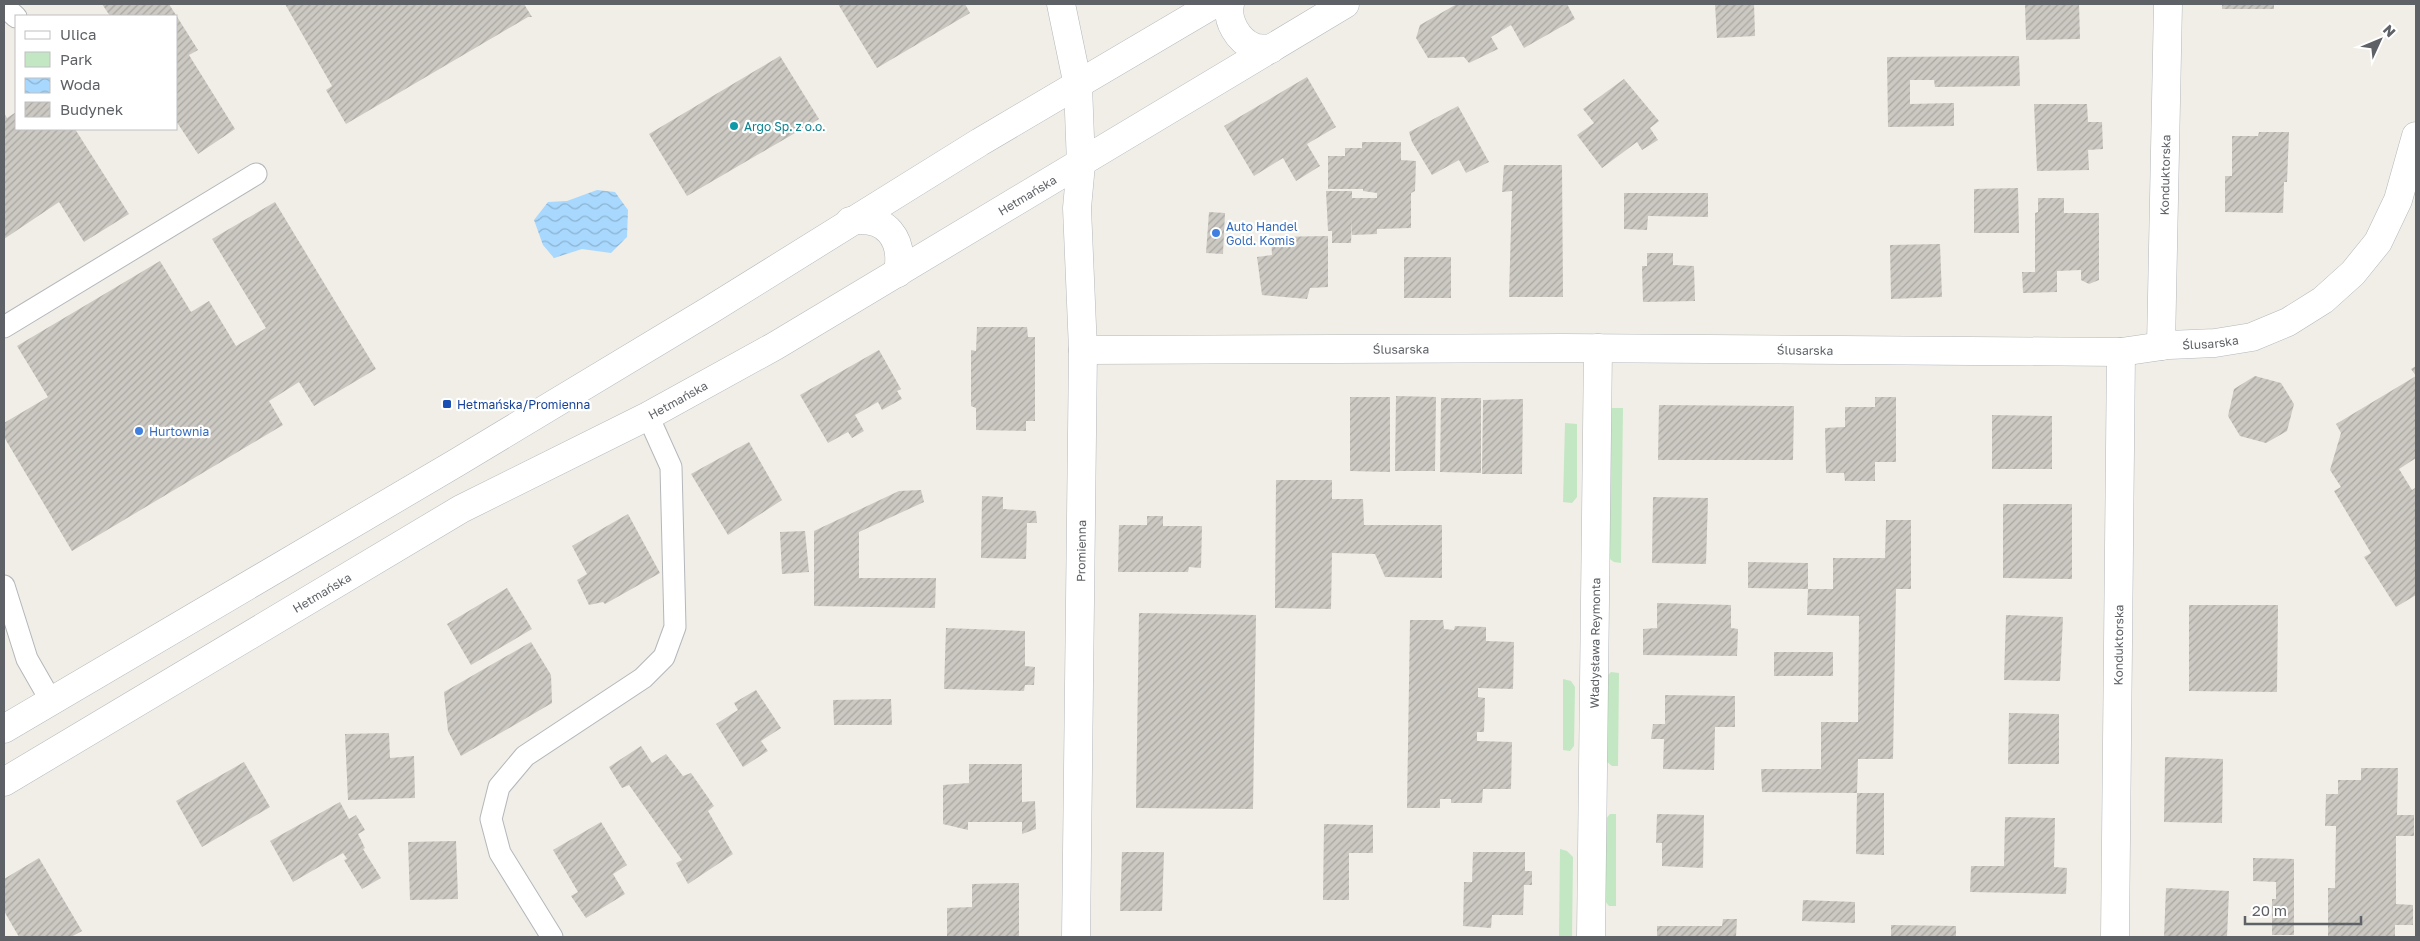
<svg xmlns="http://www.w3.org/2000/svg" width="2420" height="941" viewBox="0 0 2420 941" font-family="'Golos Text',sans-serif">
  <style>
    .green { fill: #c3e7c3 }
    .water { fill: url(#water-waves) }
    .building { fill: url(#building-hatch) }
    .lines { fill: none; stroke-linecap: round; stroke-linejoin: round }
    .service-casing { stroke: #b4b7bb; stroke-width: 23 }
    .minor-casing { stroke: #b4b7bb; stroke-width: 29 }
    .secondary-casing { stroke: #b5b9bd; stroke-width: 29 }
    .service { stroke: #fff; stroke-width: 21 }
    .minor { stroke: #fff; stroke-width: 28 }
    .secondary { stroke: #fff; stroke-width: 28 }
    .culture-dot { fill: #0f9aa8; stroke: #fff; stroke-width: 2 }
    .shop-dot { fill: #3f7fe0; stroke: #fff; stroke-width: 2 }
    .transit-dot { fill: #1a4fb4; stroke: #fff; stroke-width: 2 }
    .labels { text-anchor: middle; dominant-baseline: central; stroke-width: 4.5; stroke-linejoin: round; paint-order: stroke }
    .culture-label { font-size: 12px; fill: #0d838f; stroke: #fff; text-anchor: start }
    .street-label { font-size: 12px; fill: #5e6266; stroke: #fff }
    .shop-label { font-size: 12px; fill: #366cbe; stroke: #fff; text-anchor: start }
    .transit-label { font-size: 12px; fill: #164399; stroke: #fff; text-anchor: start }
  </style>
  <defs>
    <pattern id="water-waves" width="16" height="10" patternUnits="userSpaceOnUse" patternTransform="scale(1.25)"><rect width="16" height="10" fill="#a8d8fe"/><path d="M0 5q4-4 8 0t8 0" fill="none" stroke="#8cb3d1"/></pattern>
    <pattern id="building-hatch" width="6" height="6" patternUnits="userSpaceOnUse" patternTransform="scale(1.25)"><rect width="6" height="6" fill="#ccc9c3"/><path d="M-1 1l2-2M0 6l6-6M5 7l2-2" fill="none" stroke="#a9a7a2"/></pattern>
  </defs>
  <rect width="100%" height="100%" fill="#f0eee6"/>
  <g class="green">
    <path d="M1608 408H1623L1621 563 1614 562 1607 557Z"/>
    <path d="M1565 423 1577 424V497L1572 503 1563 502Z"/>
    <path d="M1611 672 1619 673 1618 766H1612L1605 760 1606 677Z"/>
    <path d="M1563 679 1571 681 1575 687 1574 746 1570 751 1563 750Z"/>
    <path d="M1610 814H1616V906H1609L1604 900V821Z"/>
    <path d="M1560 849 1567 851 1573 857 1572 937H1559Z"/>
  </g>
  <path class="water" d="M597 190 615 192 628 210 627 237 611 253 582 249 554 258 543 245 534 220 548 202 567 201Z"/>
  <g class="building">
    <path d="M102 4H169L198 50 189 55 235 129 198 154 176 121V16H110Z"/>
    <path d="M285 4H524L532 17H528L346 124 326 90 332 86Z"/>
    <path d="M838 4H965L970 13 877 68Z"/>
    <path d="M1457 4H1567L1575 19 1524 48 1511 25 1491 37 1498 49 1469 63 1464 57 1428 58 1416 38 1420 25Z"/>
    <path d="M1715 4H1754L1755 36 1717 38Z"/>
    <path d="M2025 4H2079L2080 39 2026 40Z"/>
    <rect x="2222" y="4" width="52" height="5"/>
    <path d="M780 56 819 119 687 196 649 134Z"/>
    <path d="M2019 56 2020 86 1935 87 1934 80H1910V104L1954 103V126L1888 127 1887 57Z"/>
    <path d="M1307 77 1336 127 1307 144 1320 166 1296 181 1283 158 1254 176 1224 126Z"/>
    <path d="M1624 79 1659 121 1650 128 1658 140 1642 150 1637 142 1602 168 1577 135 1594 123 1583 109Z"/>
    <path d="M2034 104H2087L2088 122H2102L2103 149 2088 150 2089 170 2037 171Z"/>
    <path d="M1458 106 1489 162 1466 173 1459 160 1432 175 1412 142 1409 132Z"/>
    <path d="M16 112V129H75L129 214 84 242 59 202 4 239V113L7 118Z"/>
    <path d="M2259 132H2289L2287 182H2284L2283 213 2225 212V176H2232V136H2258Z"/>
    <path d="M1362 142H1401V160L1416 161 1415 191 1411 193V228L1377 229V234L1352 235V219L1351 243H1332V231H1328L1326 191H1352V198H1377V193L1363 191V189H1328V156H1345V148H1362Z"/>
    <path d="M1504 165H1562L1563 297H1509L1512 191 1502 192Z"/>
    <path d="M2018 188 2019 233H1974V189Z"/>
    <path d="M1624 193H1708V217L1648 216 1647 230 1624 229Z"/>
    <path d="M2038 198H2064V213H2099V280L2089 284 2081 280V270L2057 271V292L2023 293 2022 272H2035V213L2038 212Z"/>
    <path d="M275 202 376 369 314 406 299 382 269 401 283 425 72 551 4 437V423L48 397 17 346 160 261 191 312 209 301 236 346 266 328 212 239Z"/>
    <path d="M1209 212 1225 213 1223 254 1206 253Z"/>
    <path d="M1328 236V287L1310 288 1307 299 1262 295 1257 257 1272 255 1271 237Z"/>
    <path d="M1940 244 1942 297 1891 299 1890 245Z"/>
    <path d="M1647 253H1673V265L1694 266 1695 301 1643 302 1642 266H1647Z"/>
    <rect x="1404" y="257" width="47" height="41"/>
    <path d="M977 327H1027L1028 337H1035V421H1026V431L976 430V408L971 406V350L976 351Z"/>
    <path d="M879 350 901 389 897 391 902 399 882 410 878 402 855 415 864 431 852 438 848 432 828 443 800 395Z"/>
    <path d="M2416 366V458L2399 469 2412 490 2415 488 2416 491V595L2396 607 2364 557 2371 553 2334 491 2341 487 2330 470 2341 433 2336 424 2416 376 2411 369Z"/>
    <path d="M2255 376 2281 383 2294 404 2287 431 2266 443 2240 436 2228 416 2234 389Z"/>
    <path d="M1396 396 1436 397 1435 471H1395Z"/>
    <path d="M1350 397H1390V472L1350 471Z"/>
    <path d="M1875 397H1896V462H1875V481H1845L1844 473H1826L1825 428 1845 427V407H1875Z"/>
    <path d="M1441 398H1481V473L1440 472Z"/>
    <path d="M1523 399 1522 474H1482L1483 400Z"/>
    <path d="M1659 405 1794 406 1793 460H1658Z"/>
    <path d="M1992 415 2052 416V469H1992Z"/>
    <path d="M749 442 782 500 728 535 691 474Z"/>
    <path d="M1276 480H1332V499H1363L1364 525H1442V578L1385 577 1375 554 1332 553 1331 609 1275 608Z"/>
    <path d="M921 490 924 502 859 532V578H936L935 608 814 606V531L899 491Z"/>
    <path d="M982 496 1003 497V509L1036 511 1037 523H1027L1026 559 981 558Z"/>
    <path d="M1653 497 1708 498 1706 564 1652 563Z"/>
    <path d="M2003 504H2072V579L2003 578Z"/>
    <path d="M628 514 660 573 605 604 603 602 589 605 577 580 587 574 572 546Z"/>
    <path d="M1147 516H1163V526H1202L1201 568 1189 567 1188 572H1118L1119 525H1147Z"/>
    <path d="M1886 520H1911V589H1896L1893 759H1858L1857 793 1762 792 1761 769H1821V722H1858L1859 616 1807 615 1808 589H1833V558H1885Z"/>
    <path d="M805 531 809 572 782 574 780 532Z"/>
    <path d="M1748 562 1808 563V589L1748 588Z"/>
    <path d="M507 588 532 629 471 665 447 624Z"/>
    <path d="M1657 603 1731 605V628L1738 629 1737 656 1643 655V629L1657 628Z"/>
    <path d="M2189 605H2278L2277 692 2189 691Z"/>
    <path d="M1139 613 1256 615 1253 809 1136 808Z"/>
    <path d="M2006 615 2063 617 2060 681 2004 680Z"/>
    <path d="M1410 620H1443L1444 629 1454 630 1455 626 1486 627V641L1514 642 1513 689 1478 688V697L1485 698 1484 732H1477V741L1512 742 1511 789H1483L1482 803H1451V799H1440V808H1407Z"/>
    <path d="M946 628 1025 631V666L1035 667 1034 685H1025L1024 691 944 689Z"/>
    <path d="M531 642 551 675 552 703 461 756 448 731 444 692Z"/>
    <rect x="1774" y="652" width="59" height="24"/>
    <path d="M756 690 781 728 761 741 768 751 743 767 716 724 738 710 734 703Z"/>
    <path d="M1665 695 1735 696V727H1715L1714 770 1663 769 1664 739H1651L1653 724H1665Z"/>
    <path d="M891 699 892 725H834L833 700Z"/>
    <path d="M2009 713 2059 714V764H2008Z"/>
    <path d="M389 733 390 758 414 756 415 798 348 800 345 734Z"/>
    <path d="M641 746 652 763 666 754 683 776 691 773 714 806 708 811 733 854 688 884 676 863 682 860 629 785 622 788 609 767Z"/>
    <path d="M2165 757 2223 759 2222 823 2164 822Z"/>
    <path d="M244 762 270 807 202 847 176 801Z"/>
    <path d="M969 764H1022V802L1035 801 1036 829 1022 834V822H968V830L943 824V785L969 783Z"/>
    <path d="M2361 768H2398L2397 815H2414V836H2396V904L2413 905V925H2395V937H2328V888H2335L2336 826H2325L2326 794H2338V780H2361Z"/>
    <path d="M1857 793H1884V855L1856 854Z"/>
    <path d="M340 802 349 819 356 815 365 830 358 834 365 848 363 849 381 878 362 889 344 860 347 859 343 853 293 882 270 841Z"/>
    <path d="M1657 814 1704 815 1703 868 1662 866V843H1656Z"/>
    <path d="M2005 817 2055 818 2054 867 2067 868 2066 894 1970 892 1971 866H2004Z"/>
    <path d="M601 822 627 865 613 874 625 894 586 918 571 896 578 892 553 850Z"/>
    <path d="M1324 824 1373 825V853H1349V900H1323Z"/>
    <path d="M456 841 458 899 410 900 408 842Z"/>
    <path d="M1122 852H1164L1162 911H1120Z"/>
    <path d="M1473 852H1525V871H1532V885H1524L1523 915H1492L1491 928 1463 926 1464 882H1472Z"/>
    <path d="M39 858 82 931 71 937H19L4 911V879Z"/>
    <path d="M2253 858 2294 859V935H2272V899H2276V882L2253 881Z"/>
    <path d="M1019 883V937H947V908L972 907V884Z"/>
    <path d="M2166 888 2229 891 2227 937H2164Z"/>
    <path d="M1803 900 1855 902V923L1802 921Z"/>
    <path d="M1723 919H1737L1736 937H1657V926H1722Z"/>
    <path d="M1891 925 1956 926V937H1891Z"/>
  </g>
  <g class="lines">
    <defs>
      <g id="service">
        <path d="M4 6 16 17"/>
        <path d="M4 327 256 174"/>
        <path d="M4 586 27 659 51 701"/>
        <path d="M552 937 500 853 491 819 499 787 525 756 643 678 664 657 675 627 671 467 648 416"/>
      </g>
      <g id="minor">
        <path d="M1061 4 1078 86"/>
        <path id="s1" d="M2161 346 2168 4"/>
        <path id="s2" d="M1083 350 1562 348 2121 352 2169 345 2215 343 2252 337 2288 322 2323 300 2353 273 2378 242 2398 200 2416 136"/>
        <path id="s3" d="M1076 937 1083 350 1077 208 1081 164"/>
        <path id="s4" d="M1591 937 1598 348"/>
        <path id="s5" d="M2115 937 2121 352"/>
      </g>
      <g id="secondary">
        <path d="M1230 4C1226 20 1238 41 1254 47 1259 49 1266 48 1271 49"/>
        <path d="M1078 86 1081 164"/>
        <path d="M850 221C887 215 904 239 898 273"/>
        <path d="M4 729 456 463 710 310 980 142 1214 4"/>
        <path id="s6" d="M4 782 461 509 648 416 775 346 1345 4"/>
      </g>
    </defs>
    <use href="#service" class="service-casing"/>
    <use href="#minor" class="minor-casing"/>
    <use href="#secondary" class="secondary-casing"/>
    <use href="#service" class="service"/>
    <use href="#minor" class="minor"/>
    <use href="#secondary" class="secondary"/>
  </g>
  <circle class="culture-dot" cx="734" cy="126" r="5"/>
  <g class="shop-dot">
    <circle cx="1216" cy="233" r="5"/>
    <circle cx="139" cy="431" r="5"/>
  </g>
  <rect class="transit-dot" x="442" y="399" width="10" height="10" rx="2.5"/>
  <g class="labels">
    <g class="culture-label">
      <text x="744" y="126">Argo Sp. z o.o.</text>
    </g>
    <g class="street-label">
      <text stroke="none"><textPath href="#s1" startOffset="171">Konduktorska</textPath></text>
      <text stroke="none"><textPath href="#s6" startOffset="1180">Hetmańska</textPath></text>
      <text stroke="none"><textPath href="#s2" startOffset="1128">Ślusarska</textPath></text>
      <text stroke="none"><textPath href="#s2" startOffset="318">Ślusarska</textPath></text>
      <text stroke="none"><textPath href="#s2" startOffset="722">Ślusarska</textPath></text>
      <text stroke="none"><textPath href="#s6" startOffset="775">Hetmańska</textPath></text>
      <text stroke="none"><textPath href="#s3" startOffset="386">Promienna</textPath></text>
      <text stroke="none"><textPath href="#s6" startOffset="370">Hetmańska</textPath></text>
      <text stroke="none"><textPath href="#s4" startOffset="294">Władysława Reymonta</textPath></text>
      <text stroke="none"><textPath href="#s5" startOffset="292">Konduktorska</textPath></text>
    </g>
    <g class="shop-label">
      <text x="1226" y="226">Auto Handel<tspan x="1226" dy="14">Gold. Komis</tspan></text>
      <text x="149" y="431">Hurtownia</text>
    </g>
    <g class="transit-label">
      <text x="457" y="404">Hetmańska/Promienna</text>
    </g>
  </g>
  <rect width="2420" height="941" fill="none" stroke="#5e6266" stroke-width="10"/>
  <rect x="15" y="15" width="162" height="115" fill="#ffffff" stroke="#bfc0c2"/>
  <rect x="25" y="31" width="25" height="8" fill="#ffffff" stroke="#bfc0c2"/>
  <text x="60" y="40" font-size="15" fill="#5e6266">Ulica</text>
  <rect x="25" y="52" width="25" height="15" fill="#c3e7c3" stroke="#bfc0c2"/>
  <text x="60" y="65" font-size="15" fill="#5e6266">Park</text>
  <rect x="25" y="78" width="25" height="15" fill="url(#water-waves)" stroke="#bfc0c2"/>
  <text x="60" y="90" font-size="15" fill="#5e6266">Woda</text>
  <rect x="25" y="102" width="25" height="15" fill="url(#building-hatch)" stroke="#bfc0c2"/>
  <text x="60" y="115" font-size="15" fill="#5e6266">Budynek</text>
  <g transform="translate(2380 40) rotate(46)" stroke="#ffffff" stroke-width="4" paint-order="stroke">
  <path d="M0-4L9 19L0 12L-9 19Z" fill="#5e6266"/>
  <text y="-8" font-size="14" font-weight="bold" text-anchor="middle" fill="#5e6266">N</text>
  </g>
  <path d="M2245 916v8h116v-8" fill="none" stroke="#5e6266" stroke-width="2.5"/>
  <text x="2252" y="916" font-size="15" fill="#5e6266" stroke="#ffffff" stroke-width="4" paint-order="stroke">20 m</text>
</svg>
